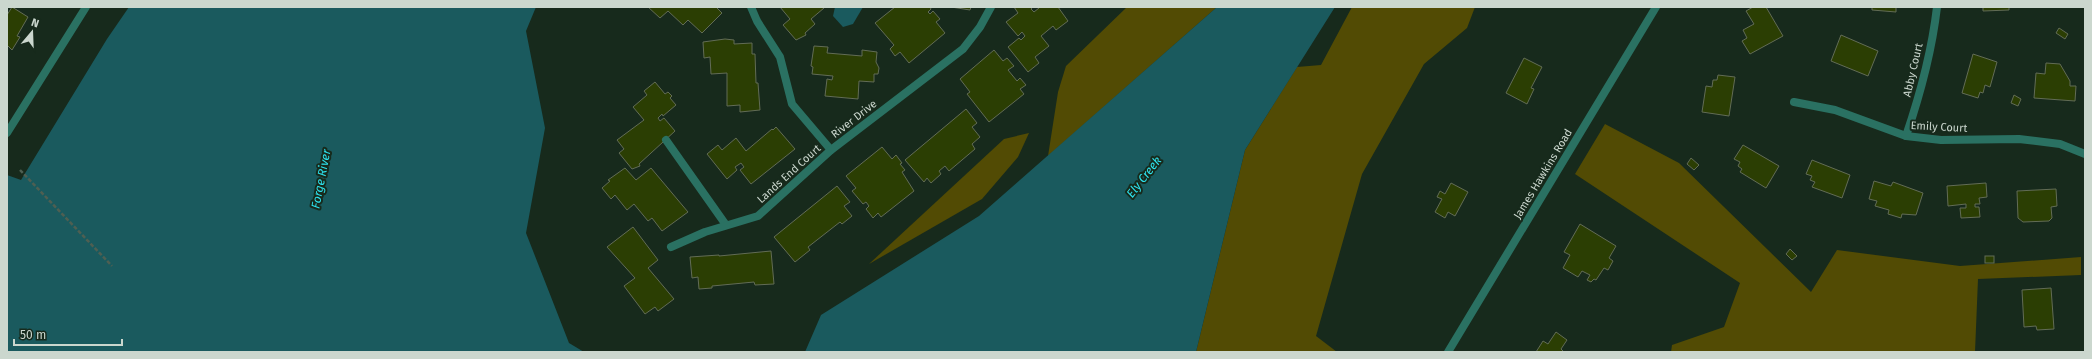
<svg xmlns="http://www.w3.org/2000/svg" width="2092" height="359" viewBox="0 0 2092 359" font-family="'Fira Sans',sans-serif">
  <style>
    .green { fill: #524b04 }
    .water { fill: #1a5a5e }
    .building { fill: #2b3e03; stroke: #626c56 }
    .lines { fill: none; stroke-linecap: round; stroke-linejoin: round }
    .path { stroke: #4e5f52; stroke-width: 2.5; stroke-dasharray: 4 2; stroke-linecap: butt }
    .minor { stroke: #2a7162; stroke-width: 8 }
    .labels { text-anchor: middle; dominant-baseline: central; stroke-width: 4; stroke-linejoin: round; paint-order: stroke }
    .street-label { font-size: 11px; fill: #cbd7ce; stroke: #172a1c }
    .water-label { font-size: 12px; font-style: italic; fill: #2de2ed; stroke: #172a1c }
  </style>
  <rect width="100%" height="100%" fill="#172a1c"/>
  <g class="green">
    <path d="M1127 7H1217L1048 156 1058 92 1066 66Z"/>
    <path d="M1352 7H1475L1467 28 1424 64 1362 174 1316 336 1337 352H1196L1245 150 1297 67 1321 65Z"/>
    <path d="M1605 124 1679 163 1811 292 1837 250 1960 266 2081 257V275L1978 279 1975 352H1671L1672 345 1724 327 1740 283 1575 174Z"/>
    <path d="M1029 133 1018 157 982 199 869 264 1004 139Z"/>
  </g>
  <g class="water">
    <path d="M129 7H536L526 31 545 128 526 233 569 343 584 352H7V175L21 180 107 39Z"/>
    <path d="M835 7H863L853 24 843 27 833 16Z"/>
    <path d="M1217 7H1335L1245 150 1196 352H805L821 315 979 216Z"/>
  </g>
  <g class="building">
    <path d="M12 7 28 17 17 36 20 37 12 50 7 45V15Z"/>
    <path d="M648 7H716L722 13 702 33 688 20 683 25 668 11 660 18Z"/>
    <path d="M780 7H824V8L811 19 815 24 805 33 806 35 796 40 783 25 790 19Z"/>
    <path d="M895 7H930L931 9 928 12 930 14 933 11 940 19 936 22 945 33 909 63 900 52 895 56 890 49 894 45 875 23Z"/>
    <path d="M951 7H971L970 10Z"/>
    <path d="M1014 7H1033L1031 9 1034 12 1039 8 1038 7H1058L1068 21 1056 30 1053 26 1041 36 1049 46 1035 57 1039 63 1028 72 1008 47 1019 38 1021 40 1025 36 1022 32 1018 36 1006 22 1018 13Z"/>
    <path d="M1753 7H1766L1783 36 1750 54 1742 41 1747 38 1743 30 1754 24 1746 11Z"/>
    <path d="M1872 7H1896V12L1872 10Z"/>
    <path d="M1983 7H2009V10L1983 11Z"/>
    <path d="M2059 28 2068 34 2065 39 2056 33Z"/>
    <path d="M1841 35 1878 51 1868 76 1831 61Z"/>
    <path d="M725 39 734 40V44L752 43V54H755L756 83H758L760 110 740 112V105L727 106V73L711 74 710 57 704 58 703 42Z"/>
    <path d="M814 46 828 47 827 53 862 56V50L877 52 876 62 879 68 878 74H874V82L859 81 858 99 825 96 827 79 832 80 833 76 812 74 813 67 811 66Z"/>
    <path d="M994 50 1003 61 1007 58 1014 66 1008 70 1017 81 1020 78 1026 85 1020 89 1024 94 989 122 967 94 970 92 960 79Z"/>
    <path d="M1973 54 1997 62 1990 87 1985 85 1983 93 1980 92 1978 98 1962 93Z"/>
    <path d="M1524 58 1542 67 1531 88 1534 89 1527 104 1506 93Z"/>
    <path d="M2046 63 2060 64 2070 81V86H2076L2075 101 2034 98 2036 73 2045 74Z"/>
    <path d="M1718 75 1735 77 1729 116 1702 112 1706 86 1712 87 1713 80H1717Z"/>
    <path d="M655 82 665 94 668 92 672 96 670 98 676 105 663 116 662 114 658 118 660 121 664 118 675 131 639 164 640 166 632 169 619 153 624 149 617 140 644 120 633 107 647 95 644 91Z"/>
    <path d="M2014 95 2021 99 2018 106 2011 103Z"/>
    <path d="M966 109 977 123 972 127 980 137 972 144 975 149 949 171 945 166 939 171 941 174 931 183 927 178 924 182 905 160Z"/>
    <path d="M776 127 795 149 751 184 740 170 744 167 741 163 735 167 737 170 727 179 707 154 718 145 722 150 736 138 746 151 772 129 773 130Z"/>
    <path d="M1743 145 1779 166 1766 188 1740 172 1742 169 1738 166 1740 162 1734 159Z"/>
    <path d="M882 147 892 159 896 155 902 163 900 164 905 170 902 172 914 191 881 217 878 213 873 218 866 209 869 206 866 202 863 204 852 191 856 188 846 176Z"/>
    <path d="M1691 158 1699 165 1694 170 1687 164Z"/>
    <path d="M1812 160 1850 175 1842 198 1812 187 1815 182 1810 180 1812 176 1806 174Z"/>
    <path d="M625 168 636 180 651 168 688 212 662 231 652 218 648 221 634 204 627 210 615 195 611 199 602 188 610 181 608 180Z"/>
    <path d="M1874 181 1891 186 1893 182 1923 193 1916 215 1902 214 1901 218 1888 214 1889 210 1875 206 1877 201 1869 199Z"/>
    <path d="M1451 183 1468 192 1455 216 1448 212 1445 218 1435 212 1442 199 1437 197 1440 191 1445 194Z"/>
    <path d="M1986 183 1987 197 1979 198 1980 204H1975V207H1979L1980 217 1961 218 1960 208H1966V204L1948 206 1947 186Z"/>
    <path d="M837 186 850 202 844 206 852 216 842 224 840 222 808 247 810 250 795 262 774 237Z"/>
    <path d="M2056 189 2057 206 2051 207 2052 218 2049 221 2023 222 2018 218 2017 191Z"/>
    <path d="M1580 224 1616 246 1609 258 1613 261 1608 270 1604 268 1596 280 1594 279 1591 282 1587 280 1590 275 1582 271 1578 277 1563 268 1570 255 1564 252Z"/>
    <path d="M633 227 658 260 648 268 674 299 658 311 655 307 645 314 624 286 635 278 607 247Z"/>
    <path d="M1790 249 1797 256 1792 260 1786 254Z"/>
    <path d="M771 251 774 284 755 285 754 282 712 286V288L699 289 698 277 692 278 690 257 719 255V256Z"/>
    <rect x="1985" y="256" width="9" height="7"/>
    <path d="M2051 288 2054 329 2037 330 2036 326 2024 327 2022 290Z"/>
    <path d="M1556 332 1567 340 1561 349 1564 352H1536L1543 341 1548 344Z"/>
  </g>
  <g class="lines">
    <path class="path" d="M20 170 112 266"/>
    <g class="minor">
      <path d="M751 7 757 21 780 57 792 104 831 150"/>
      <path d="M1794 102 1835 110 1906 136 1941 140 2019 139 2060 144 2085 154"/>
      <path d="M7 133 86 7"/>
      <path d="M1906 136C1920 95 1932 50 1937 7"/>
      <path d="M666 140 726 225"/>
      <path d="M671 247 705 232 758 216 831 150 963 49 980 27 991 7"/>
      <path d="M1448 352 1656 7"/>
    </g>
  </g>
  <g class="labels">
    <g class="street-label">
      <text transform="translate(1913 70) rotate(-77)">Abby Court</text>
      <text transform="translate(854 119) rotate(-38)">River Drive</text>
      <text transform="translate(1939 127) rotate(3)">Emily Court</text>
      <text transform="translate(789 174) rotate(-42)">Lands End Court</text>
      <text transform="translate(1543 174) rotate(-59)">James Hawkins Road</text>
    </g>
    <g class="water-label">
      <text transform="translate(1144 177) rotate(-52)">Ely Creek</text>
      <text transform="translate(321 179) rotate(-79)">Forge River</text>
    </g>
  </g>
  <rect width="2092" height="359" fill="none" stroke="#cbd7ce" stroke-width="16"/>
  <g transform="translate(32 32) rotate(19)" stroke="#172a1c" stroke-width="3" paint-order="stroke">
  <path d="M0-3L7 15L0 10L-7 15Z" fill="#cbd7ce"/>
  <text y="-6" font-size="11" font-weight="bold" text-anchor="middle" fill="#cbd7ce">N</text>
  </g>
  <path d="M14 339v6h108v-6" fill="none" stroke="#cbd7ce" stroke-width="2"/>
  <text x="20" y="339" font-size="12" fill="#cbd7ce" stroke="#172a1c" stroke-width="3" paint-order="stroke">50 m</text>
</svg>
